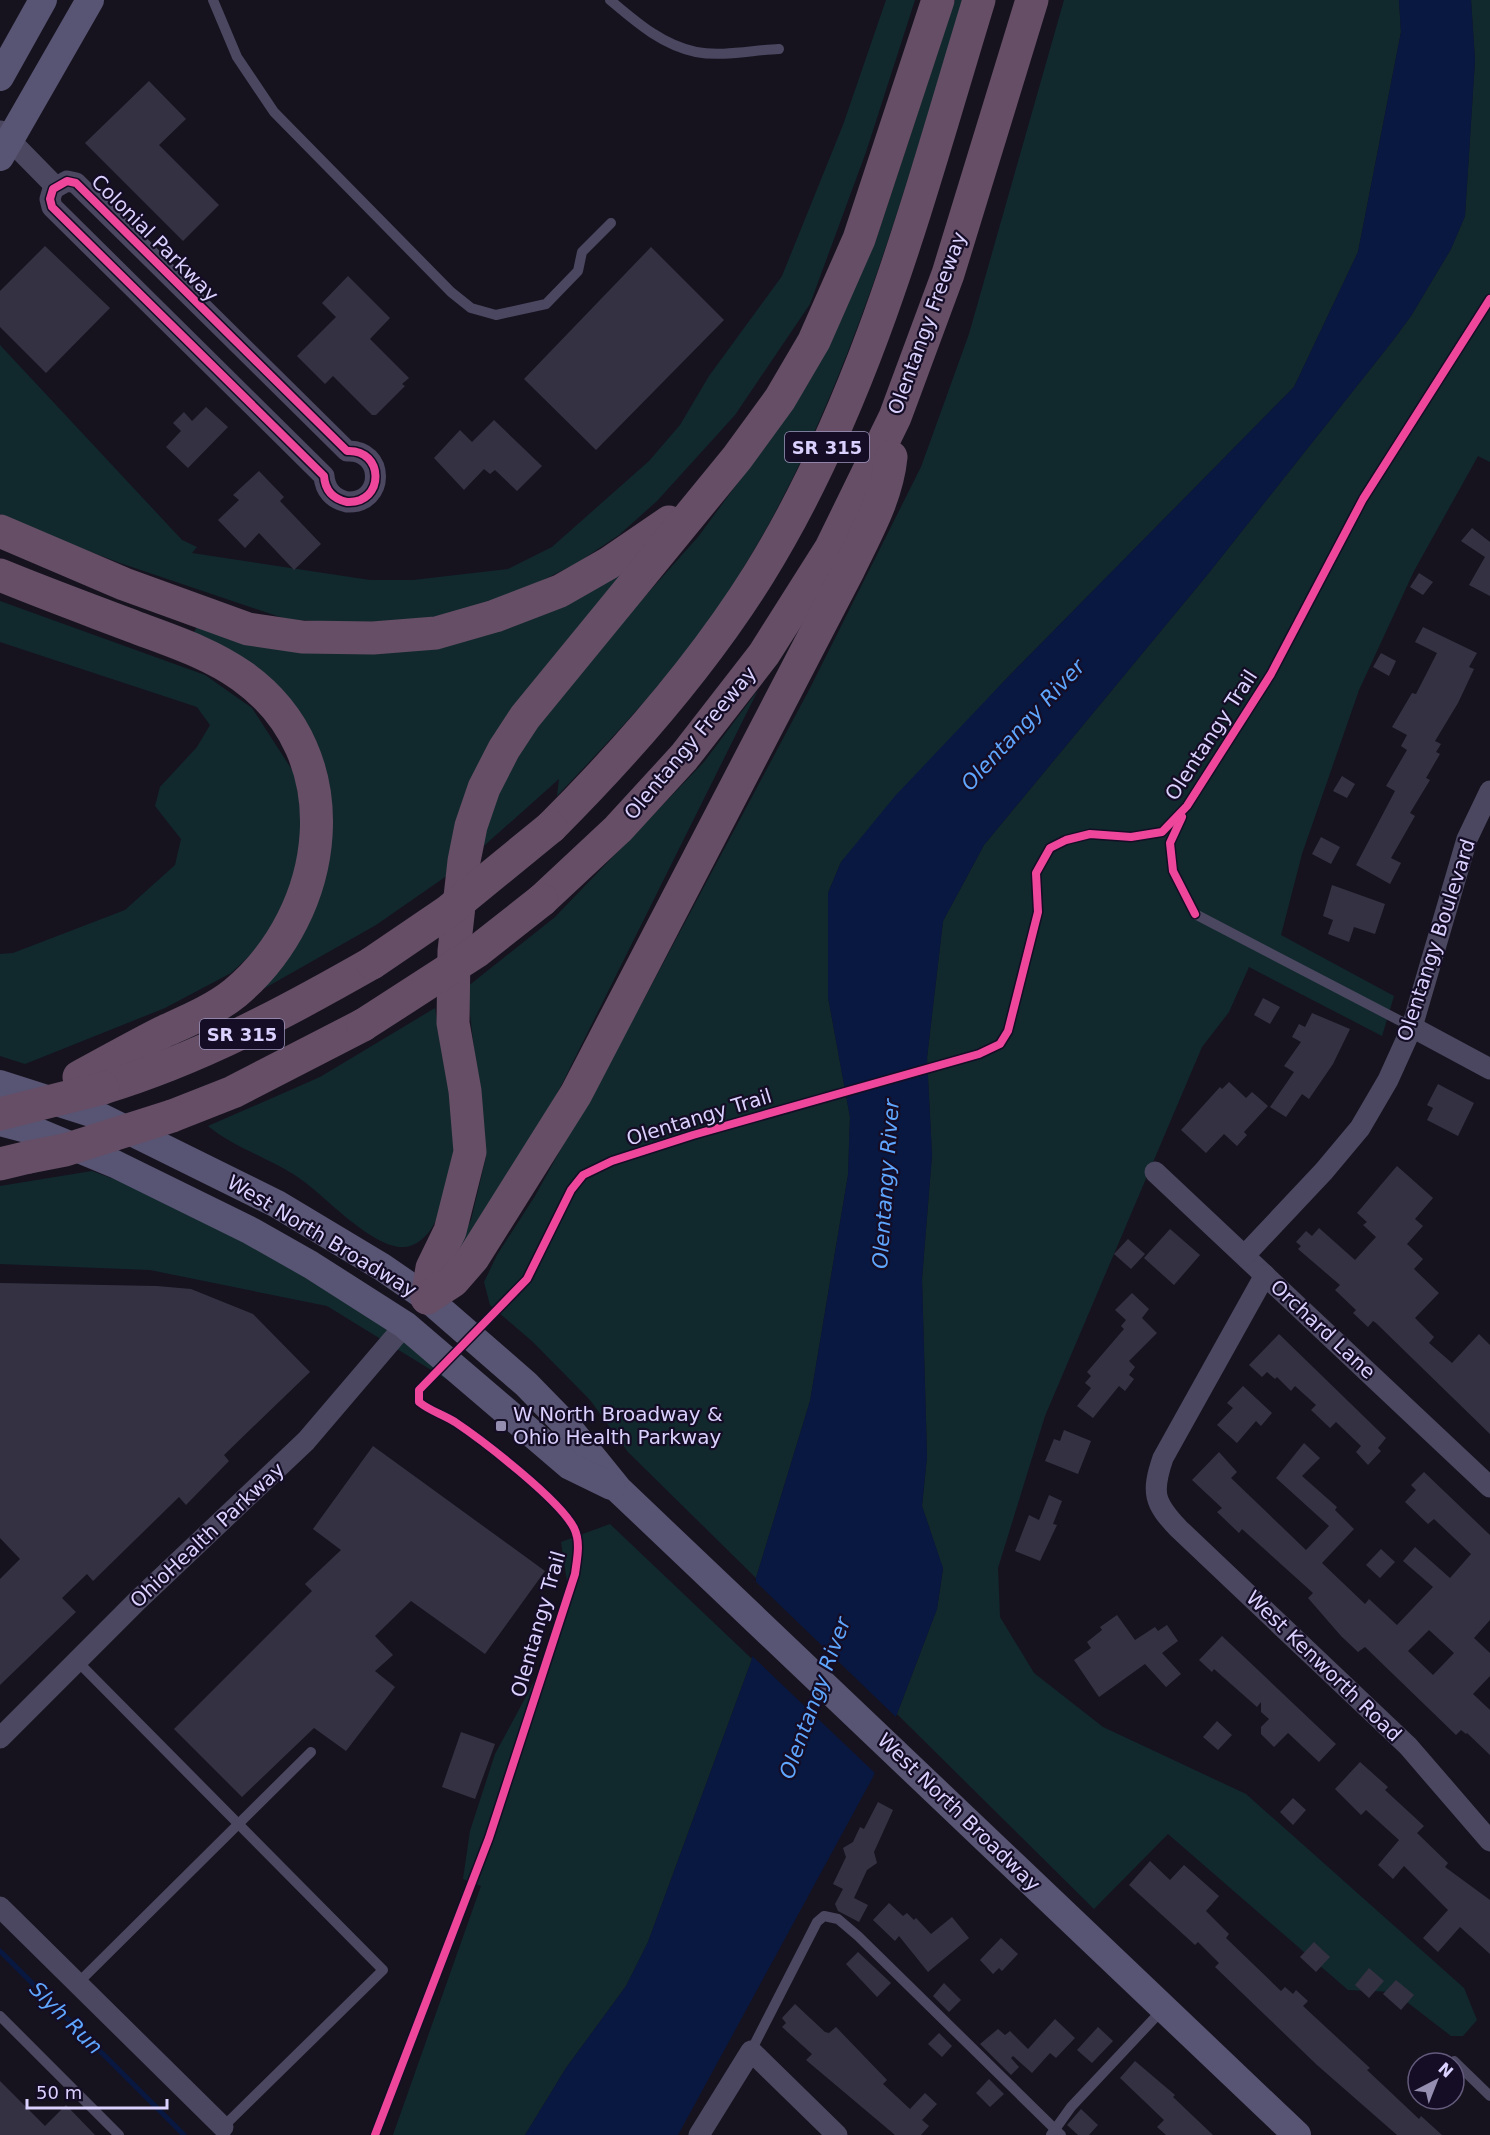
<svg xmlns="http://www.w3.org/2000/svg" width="1490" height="2135" viewBox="0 0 1490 2135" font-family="'DejaVu Sans',sans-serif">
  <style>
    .green { fill: #11292d }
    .water { fill: #091841 }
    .pier { fill: #16131f }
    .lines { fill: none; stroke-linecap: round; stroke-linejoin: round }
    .stream { stroke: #091841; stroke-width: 5 }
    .building { fill: #343142; fill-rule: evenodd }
    .service { stroke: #4b4760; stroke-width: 10 }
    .minor { stroke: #4b4760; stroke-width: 21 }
    .secondary { stroke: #585473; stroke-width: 28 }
    .motorway { stroke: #664e66; stroke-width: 33 }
    .motorway-bridge { stroke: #664e66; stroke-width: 33 }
    .cycleway-casing { stroke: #140d25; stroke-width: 11 }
    .cycleway { stroke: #ed469a; stroke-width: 8 }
    .poi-dot { fill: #968eb1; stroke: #140d25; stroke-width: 2 }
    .labels { text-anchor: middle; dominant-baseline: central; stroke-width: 4.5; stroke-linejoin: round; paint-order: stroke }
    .shield { fill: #140d25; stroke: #9f96be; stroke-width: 1.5 }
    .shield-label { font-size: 18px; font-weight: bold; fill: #dbd1ff }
    .street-label { font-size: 20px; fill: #dbd1ff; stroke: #140d25 }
    .poi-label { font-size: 20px; fill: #dbd1ff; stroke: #140d25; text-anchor: start }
    .water-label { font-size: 21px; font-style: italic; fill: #5fa6ff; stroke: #140d25 }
  </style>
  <rect width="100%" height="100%" fill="#16131f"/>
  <g class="green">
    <path d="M886 0H915L866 152 810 304 735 415 657 501 619 535 577 563 523 590 419 622 343 623 286 619 120 563 33 530 0 514V345L182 540 197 547 192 553 370 580H413L508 569 552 547 649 461 680 425 709 376 782 276 843 125Z"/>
    <path d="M955 0H963C900 203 844 414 727 594 680 667 616 734 557 796L559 779 477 852 488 813 545 708 698 537 762 450 834 333 876 240Z"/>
    <path d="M1064 0H1399L1401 32 1358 252 1294 387 1005 680 841 862 828 893V997L850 1117 848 1175 810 1401 756 1578 628 1452 590 1400 533 1342 490 1305 484 1282 497 1255 535 1196 643 1001 809 690 921 467 969 334Z"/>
    <path d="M1471 0H1490V462L1478 456 1414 571 1359 690 1302 854 1281 935 1394 996 1382 1036 1249 967 1229 1012 1202 1047 1045 1416 998 1568 1000 1617 1034 1673 1103 1727 1246 1794 1464 1988 1477 2020 1463 2036H1451L1394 1992 1348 1990 1168 1834 1094 1909 897 1714 937 1609 943 1569 922 1506 927 1457 922 1279 932 1155 927 1058 943 921 984 845 1208 574 1391 343 1411 316 1451 249 1465 216 1475 60Z"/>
    <path d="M635 557 580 633 448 875 376 925 251 996 326 787 192 636 198 625 321 650Z"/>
    <path d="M0 601 205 675 252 708 294 773 301 810 302 843 295 884 260 946 231 973 165 1008 25 1064 0 1056V954L13 953 125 910 175 865 181 839 155 806 160 787 197 747 210 725 197 707 0 642Z"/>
    <path d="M758 690 560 1088 497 1202 460 1254 454 1250 471 1220 486 1157 467 987 555 917 704 762Z"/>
    <path d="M435 1008C441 1044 449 1080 454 1116 458 1149 447 1244 404 1247 375 1249 328 1200 306 1183 277 1160 237 1150 208 1126L320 1077Z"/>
    <path d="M92 1171 146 1191 229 1232 391 1329 472 1395 327 1306 150 1270 0 1264V1186Z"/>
    <path d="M610 1524 752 1659 648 1942 626 1986 566 2068 525 2135H393L481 1886 463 1879 470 1831 495 1754 557 1639 568 1588 561 1542Z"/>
  </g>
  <path class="water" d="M1399 0H1471L1475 60 1465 216 1451 249 1411 316 1391 343 1208 574 984 845 943 921 927 1058 932 1155 922 1279 927 1457 922 1506 943 1568 937 1609 873 1777 678 2135H525L566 2068 626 1986 648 1942 752 1659 756 1578 810 1401 848 1175 850 1117 828 997V893L841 862 895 796 1005 680 1294 387 1358 252 1401 32Z"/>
  <path class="pier" d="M753 1579 898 1719 877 1775 749 1653Z"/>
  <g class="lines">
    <path class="stream" d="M0 1951 184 2135"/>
  </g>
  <g class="building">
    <path d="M149 81 186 119 159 145 219 205 183 241 85 143Z"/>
    <path d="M45 246 110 308 46 373 0 327V291Z"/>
    <path d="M651 247 724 320 596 450 524 379Z"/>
    <path d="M348 276 390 318 370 339 409 378 402 384 405 386 376 415H372L333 376 325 384 297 356 336 317 322 303Z"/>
    <path d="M206 407 228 427 188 468 166 447 181 431 173 423 184 412 192 421Z"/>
    <path d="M494 420 542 466 517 491 495 470 490 474 484 469 464 490 434 458 460 430 472 442Z"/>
    <path d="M259 471 284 497 280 501 321 544 294 570 259 533 245 548 218 520 239 500 233 495Z"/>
    <path d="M1472 528 1490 542V596L1469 585 1485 557 1461 541Z"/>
    <path d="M1419 573 1433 582 1423 595 1410 587Z"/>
    <path d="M1423 627 1477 653 1469 667 1474 669 1458 703 1435 741 1441 744 1436 752 1440 754 1426 778 1430 780 1410 813 1415 816 1391 858 1401 863 1390 884 1356 865 1395 791 1386 786 1407 750 1401 746 1407 735 1392 727 1412 693 1416 694 1437 653 1415 642Z"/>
    <path d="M1381 653 1396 661 1389 676 1373 667Z"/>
    <path d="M1342 776 1355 784 1347 798 1333 791Z"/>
    <path d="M1321 837 1340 847 1331 864 1312 854Z"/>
    <path d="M1332 885 1385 904 1375 934 1354 927 1349 942 1328 934 1333 920 1323 916Z"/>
    <path d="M1263 998 1280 1007 1270 1024 1254 1015Z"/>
    <path d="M1312 1013 1350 1029 1333 1064 1309 1099 1302 1094 1286 1117 1270 1107 1294 1072 1284 1066 1301 1042 1292 1037 1299 1024 1305 1027Z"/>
    <path d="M1229 1082 1246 1098 1252 1092 1268 1106 1244 1132 1247 1135 1237 1146 1224 1134 1206 1153 1181 1130 1220 1087 1222 1089Z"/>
    <path d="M1438 1084 1474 1103 1458 1136 1427 1120 1433 1108 1427 1105Z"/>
    <path d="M1397 1166 1433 1198 1415 1219 1423 1226 1407 1244 1423 1259 1414 1269 1439 1293 1415 1318 1434 1337 1429 1343 1452 1363 1479 1334 1490 1345V1434L1376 1323 1373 1321 1368 1327 1353 1313 1356 1310 1335 1290 1340 1285 1298 1249 1301 1246 1296 1242 1306 1231 1312 1236 1319 1228 1355 1260 1376 1237 1363 1225 1367 1222 1357 1213Z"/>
    <path d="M1170 1229 1200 1255 1174 1285 1144 1258Z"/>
    <path d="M1128 1239 1145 1254 1131 1269 1114 1254Z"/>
    <path d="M0 1283 157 1286 191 1289 253 1314 310 1372 224 1455 229 1461 186 1505 179 1497 93 1581 87 1574 62 1598 76 1612 0 1685V1579L20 1559 0 1538Z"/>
    <path d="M1132 1293 1149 1309 1142 1318 1157 1333 1129 1361 1135 1367 1129 1375 1134 1379 1125 1391 1119 1386 1093 1418 1077 1406 1091 1388 1085 1383 1091 1376 1087 1372 1124 1329 1121 1326 1126 1320 1115 1310Z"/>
    <path d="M1279 1334 1386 1438 1378 1448 1381 1451 1368 1465 1356 1452 1361 1446 1336 1422 1330 1428 1311 1410 1316 1405 1295 1386 1291 1391 1277 1377 1275 1379 1267 1372 1262 1377 1249 1365Z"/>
    <path d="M1243 1386 1272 1413 1261 1426 1256 1421 1237 1443 1217 1425 1233 1408 1227 1403Z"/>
    <path d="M1064 1430 1091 1441 1078 1474 1045 1461 1054 1439 1060 1441Z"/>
    <path d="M1304 1443 1320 1458 1302 1476 1337 1507 1335 1510 1354 1529 1322 1563 1365 1604 1369 1599 1397 1625 1433 1587 1403 1561 1415 1547 1450 1578 1471 1554 1434 1519 1428 1524 1405 1502 1416 1490 1411 1485 1424 1472 1490 1535V1620L1474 1638 1490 1653V1676L1473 1694 1490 1710V1755L1467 1733 1466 1734 1461 1730 1456 1735 1365 1647 1358 1652 1341 1636 1308 1598 1313 1593 1242 1529 1239 1533 1217 1512 1222 1508 1192 1480 1219 1452 1237 1472 1231 1478 1306 1550 1329 1526 1276 1478ZM1429 1630 1454 1653 1433 1675 1408 1651Z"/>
    <path d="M373 1446 545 1571 485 1654 411 1601 375 1636 393 1655 375 1671 395 1687 346 1751 314 1728 242 1797 174 1729 312 1591 305 1584 341 1550 313 1529Z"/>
    <path d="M1049 1495 1062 1501 1053 1524 1057 1525 1040 1561 1015 1551 1029 1515 1039 1520Z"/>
    <path d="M1381 1549 1395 1562 1380 1578 1366 1565Z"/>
    <path d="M1117 1615 1135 1640 1155 1627 1158 1631 1167 1625 1178 1641 1162 1653 1181 1674 1166 1687 1145 1664 1099 1697 1074 1660 1091 1648 1087 1642 1102 1630 1100 1627Z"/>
    <path d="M1222 1636 1336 1744 1319 1762 1288 1733 1274 1747 1261 1734V1727L1269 1719 1261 1712V1702L1257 1707 1214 1669 1212 1672 1199 1660Z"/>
    <path d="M1217 1721 1232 1735 1218 1750 1203 1737Z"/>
    <path d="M461 1732 495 1744 475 1799 442 1787Z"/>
    <path d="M1360 1762 1388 1787 1385 1790 1424 1826 1417 1833 1448 1863 1445 1867 1490 1900V1954L1460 1927 1438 1952 1423 1938 1448 1910 1404 1866 1393 1879 1378 1865 1399 1840 1366 1810 1361 1815 1335 1789Z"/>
    <path d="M1293 1798 1306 1810 1293 1825 1280 1812Z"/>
    <path d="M878 1802 893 1810 874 1852 877 1863 867 1870 854 1898 868 1905 859 1922 838 1911 835 1904 843 1889 833 1884 846 1857 843 1848 853 1842 860 1827 864 1829Z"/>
    <path d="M1150 1861 1170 1880 1184 1865 1219 1896 1206 1911 1229 1934 1226 1938 1281 1991 1285 1987 1293 1994 1296 1990 1308 2001 1303 2006 1370 2068 1367 2070 1419 2119 1421 2116 1442 2135H1397L1317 2065 1215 1967 1219 1963 1198 1942 1195 1945 1129 1885Z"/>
    <path d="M889 1903 903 1916 907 1913 914 1920 916 1918 931 1934 952 1917 969 1938 928 1972 899 1936 895 1941 873 1920Z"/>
    <path d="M1001 1938 1018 1954 1002 1971 999 1968 993 1974 980 1960Z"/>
    <path d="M1314 1942 1330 1957 1316 1972 1300 1957Z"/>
    <path d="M858 1952 891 1983 877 1997 846 1964Z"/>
    <path d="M1369 1968 1384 1981 1369 1998 1355 1985Z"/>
    <path d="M1396 1980 1414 1995 1401 2010 1383 1994Z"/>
    <path d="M944 1983 961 2000 949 2012 933 1996Z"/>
    <path d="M795 2004 825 2032 829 2033 836 2027 887 2080 883 2084 910 2109 925 2093 937 2104 922 2120 929 2126 921 2135H895L806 2060 812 2054 782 2027 786 2023 782 2018Z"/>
    <path d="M1055 2019 1075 2038 1056 2058 1050 2053 1032 2073 1013 2056 1011 2058 1019 2067 1011 2075 980 2044 998 2029 1005 2035 1010 2031 1028 2049Z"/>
    <path d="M1098 2027 1113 2041 1092 2063 1077 2050Z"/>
    <path d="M939 2033 952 2046 942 2057 928 2044Z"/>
    <path d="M1135 2061 1175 2095 1173 2097 1213 2135H1166L1157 2127 1164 2120 1120 2078Z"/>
    <path d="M989 2079 1004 2094 990 2107 976 2093Z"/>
    <path d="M0 2081 45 2126 66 2105 95 2135H0Z"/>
    <path d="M1081 2109 1098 2125 1089 2135H1078L1067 2125Z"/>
  </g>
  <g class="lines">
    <g class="service">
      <path d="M213 0 237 57 274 112 451 292 471 308 496 315 546 304 578 271 582 252 611 223"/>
      <path d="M610 0C636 22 662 45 696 52 722 57 753 50 779 49"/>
      <path d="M1195 914 1412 1027"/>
      <path d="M77 1661 383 1970 223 2127"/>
      <path d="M77 1984 311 1752"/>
      <path d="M0 2016 119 2135"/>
      <path d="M751 2051 817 1922 824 1916 838 1919 858 1936 1061 2135"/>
      <path d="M1454 2061 1490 2096"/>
      <path d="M1051 2135 1071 2107 1164 2008"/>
    </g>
    <g class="minor">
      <path d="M1 131 55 186"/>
      <path d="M67 181 76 183 347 451C385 449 385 504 347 502 333 499 325 490 324 476L52 207 50 199 53 189Z"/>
      <path d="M1412 1027 1490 1069"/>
      <path d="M1155 1172 1490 1487"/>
      <path d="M1245 1255 1324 1171 1360 1128 1388 1080 1412 1027 1467 839 1490 791"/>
      <path d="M1265 1275 1163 1458C1151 1493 1154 1503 1179 1529L1408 1746 1490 1841"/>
      <path d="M0 1738 138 1600 306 1441 405 1325"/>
      <path d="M0 1907 223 2127"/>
      <path d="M699 2135 751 2051 837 2135"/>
    </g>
    <g class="secondary">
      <path d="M0 77 43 0"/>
      <path d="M0 157 90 0"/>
      <path d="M0 1084 97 1115 277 1204 382 1267 427 1298 526 1384 568 1427 619 1490 1297 2135"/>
      <path d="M0 1122 38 1132 115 1164 251 1231 311 1265 405 1325 570 1466 611 1486"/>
    </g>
    <g class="motorway">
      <path d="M0 531 124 584 248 629 302 637 373 638 436 633 495 616 560 591 609 563 669 522"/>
      <path d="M0 575C46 594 93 611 140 629 175 642 211 654 242 676 353 755 331 913 235 993 214 1010 187 1021 163 1032 135 1046 107 1062 79 1077"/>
      <path d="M551 827C628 750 701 667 759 574 868 398 919 196 979 0"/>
      <path d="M542 900 618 829 684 757 764 654 831 548 895 417 948 274 1032 0"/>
      <path d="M103 1088C199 1059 286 1012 372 963"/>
      <path d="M172 1116 233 1092 363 1025"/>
      <path d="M0 1164 29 1157"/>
      <path d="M427 1298 432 1268 450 1231 470 1152 465 1091 453 1023 454 951 464 861 471 826 484 788 504 749 525 717 737 458 780 399 814 341 859 239 938 0"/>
      <path d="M427 1298 453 1281 473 1258 576 1094 848 571C865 535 887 498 891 457"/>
    </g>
    <g class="motorway-bridge">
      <path d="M372 963 447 912 551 827"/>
      <path d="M363 1025 476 952 542 900"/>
      <path d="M0 1114 103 1088"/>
      <path d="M29 1157 65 1150 172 1116"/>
    </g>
    <defs>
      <g id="cycleway">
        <path d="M67 181 76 183 347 451C385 449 385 504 347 502 333 499 325 490 324 476L52 207 50 199 53 189Z"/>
        <path d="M1182 817 1170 843 1173 871 1195 914"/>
        <path d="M375 2135 489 1838 575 1574C577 1559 581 1542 574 1528 560 1500 482 1440 455 1422 442 1414 430 1411 419 1402V1390L527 1279 571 1190 583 1175 612 1161 693 1135 979 1054 1000 1044 1008 1031 1038 912 1036 873 1050 848 1066 840 1090 834 1131 837 1162 832 1187 806 1271 674 1363 499 1490 299"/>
      </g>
    </defs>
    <use href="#cycleway" class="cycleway-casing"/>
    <use href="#cycleway" class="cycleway"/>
  </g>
  <rect class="poi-dot" x="495" y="1420" width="12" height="12" rx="3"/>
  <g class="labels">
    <g class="shield">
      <rect x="785" y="432" width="84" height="30" rx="4.5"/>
      <rect x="200" y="1019" width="84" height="30" rx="4.5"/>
    </g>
    <g class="shield-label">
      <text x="827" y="447">SR 315</text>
      <text x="242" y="1034">SR 315</text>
    </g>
    <g class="street-label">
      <text transform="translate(155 238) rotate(45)">Colonial Parkway</text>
      <text transform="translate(927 323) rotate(-70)">Olentangy Freeway</text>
      <text transform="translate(1211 735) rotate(-57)">Olentangy Trail</text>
      <text transform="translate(690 743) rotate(-50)">Olentangy Freeway</text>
      <text transform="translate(1436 940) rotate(-72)">Olentangy Boulevard</text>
      <text transform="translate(699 1117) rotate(-17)">Olentangy Trail</text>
      <text transform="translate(322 1236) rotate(31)">West North Broadway</text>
      <text transform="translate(1323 1329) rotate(43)">Orchard Lane</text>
      <text transform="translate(207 1535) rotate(-43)">OhioHealth Parkway</text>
      <text transform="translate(538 1624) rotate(-74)">Olentangy Trail</text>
      <text transform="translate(1324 1666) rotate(44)">West Kenworth Road</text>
      <text transform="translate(959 1812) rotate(44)">West North Broadway</text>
    </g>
    <g class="poi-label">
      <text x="513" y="1414">W North Broadway &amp;<tspan x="513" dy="23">Ohio Health Parkway</tspan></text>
    </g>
    <g class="water-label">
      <text transform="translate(1023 725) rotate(-47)">Olentangy River</text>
      <text transform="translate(886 1184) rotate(-86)">Olentangy River</text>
      <text transform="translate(815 1698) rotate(-70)">Olentangy River</text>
      <text transform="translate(66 2018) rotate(45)">Slyh Run</text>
    </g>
  </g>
  <g transform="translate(1436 2081) rotate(42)"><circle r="28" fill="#140d25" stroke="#645b7c" stroke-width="1.5"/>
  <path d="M0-4.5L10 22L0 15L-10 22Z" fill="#968eb1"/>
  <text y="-9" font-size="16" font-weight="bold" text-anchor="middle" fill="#dbd1ff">N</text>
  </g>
  <path d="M27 2099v9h140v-9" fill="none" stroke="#dbd1ff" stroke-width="3"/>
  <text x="36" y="2099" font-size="18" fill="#dbd1ff" stroke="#140d25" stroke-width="4.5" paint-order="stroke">50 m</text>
</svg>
